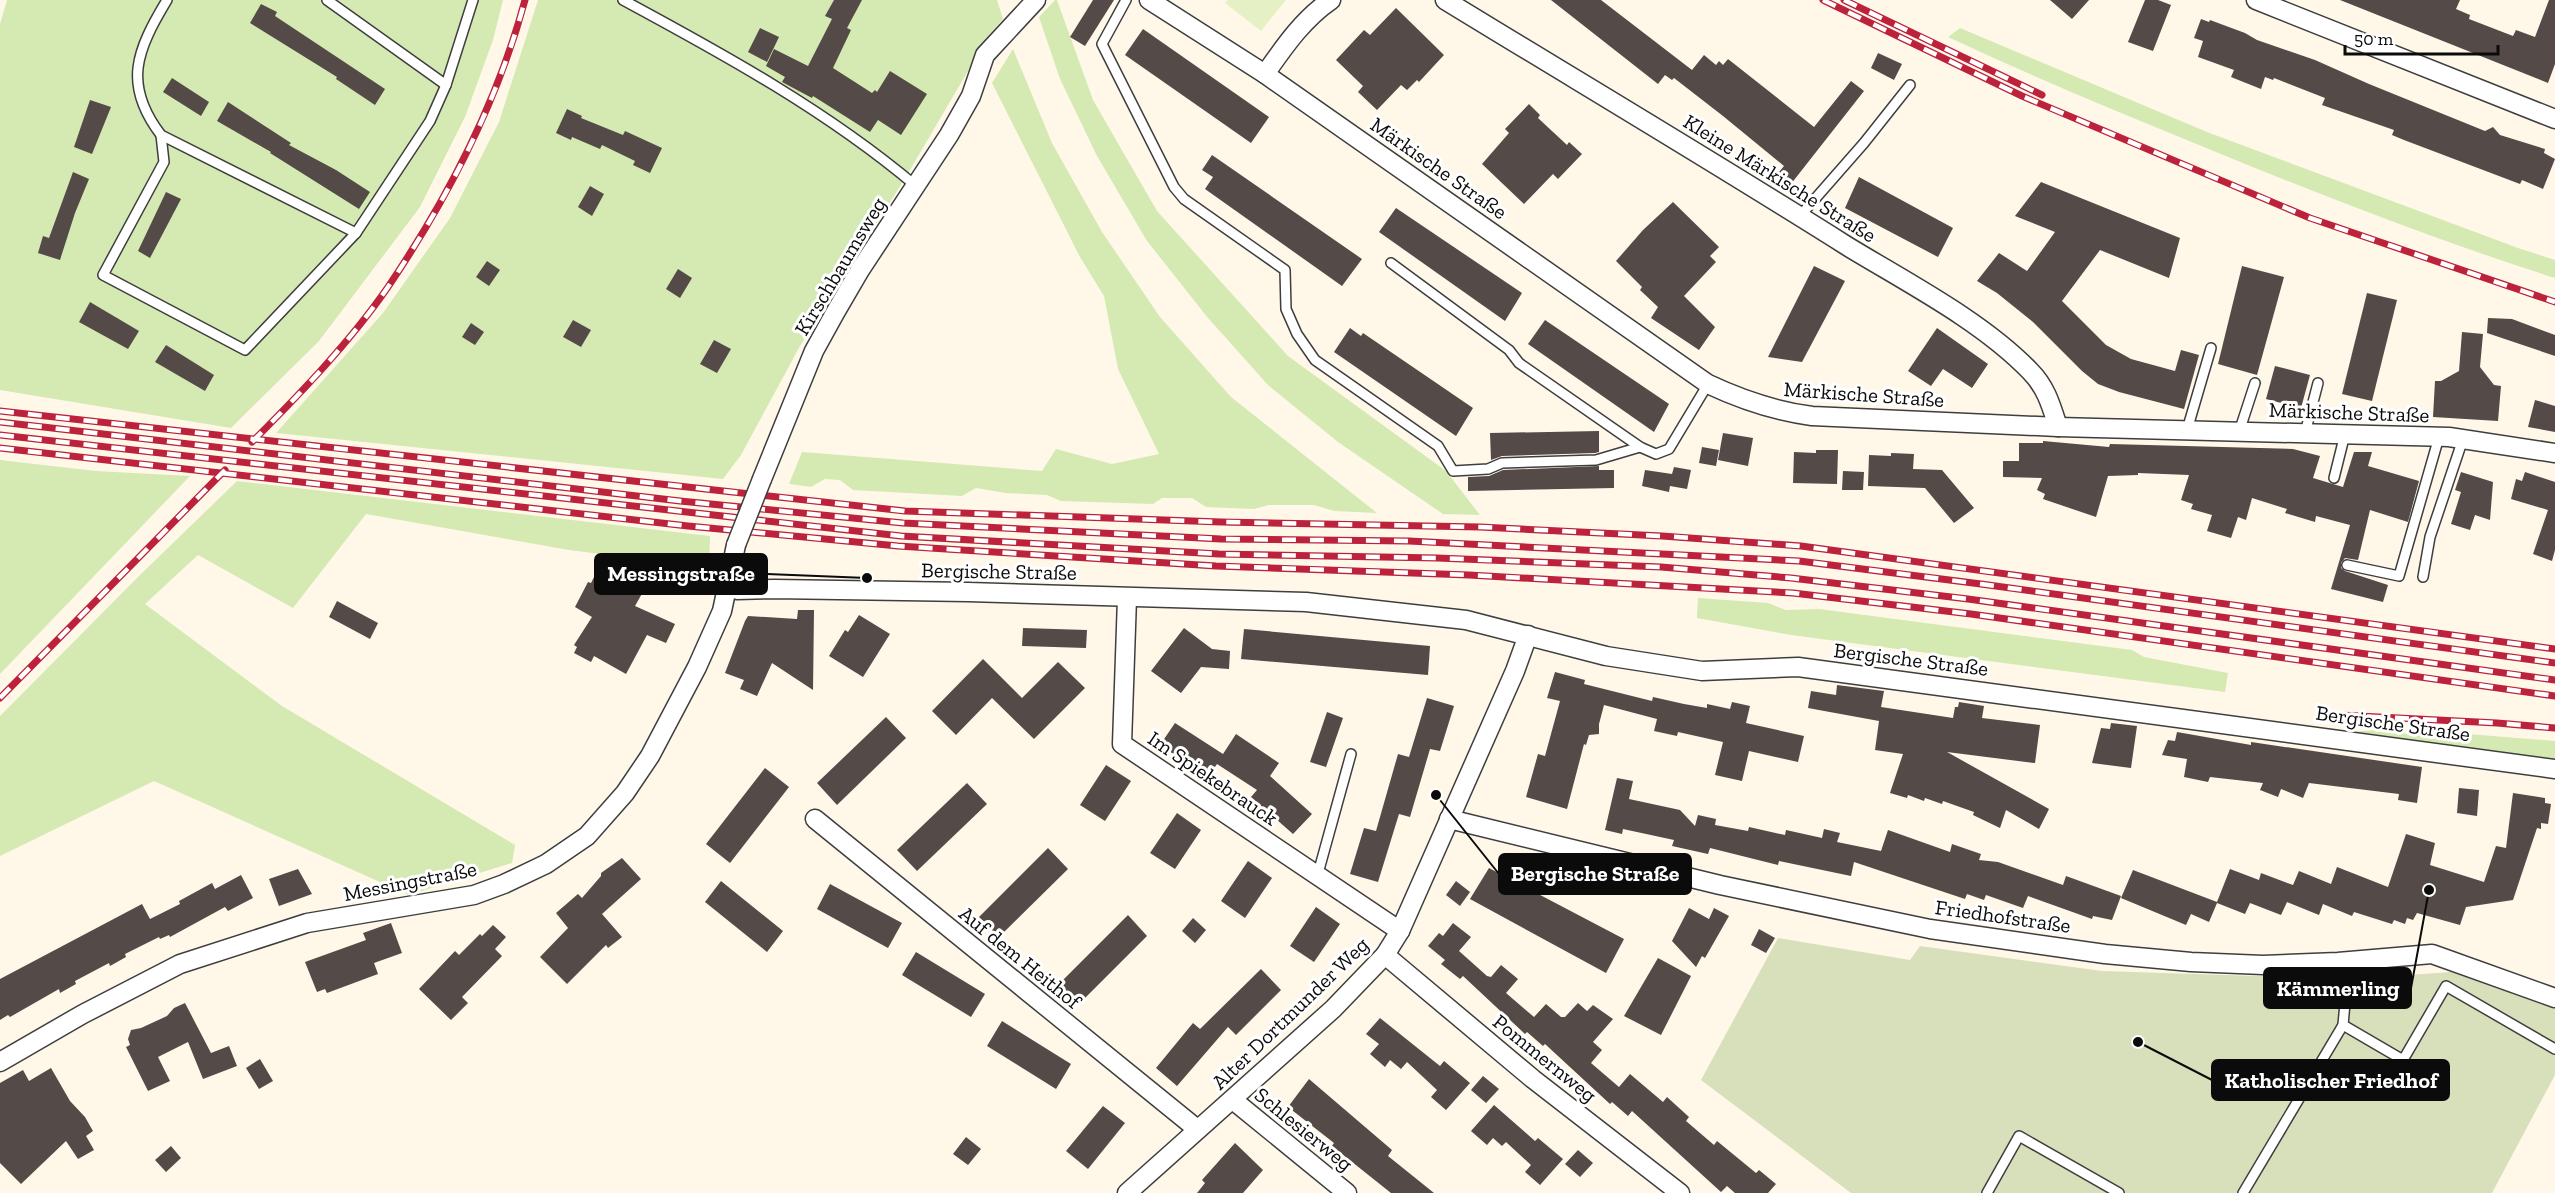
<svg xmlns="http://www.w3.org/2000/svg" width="2555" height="1193" viewBox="0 0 2555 1193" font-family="'Zilla Slab',serif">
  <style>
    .green { fill: #d5e9b3 }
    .cemetery { fill: #d8e0bb }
    .pitch { fill: #e6f0c5 }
    .building { fill: #544a47 }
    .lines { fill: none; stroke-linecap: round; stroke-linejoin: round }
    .service-casing { stroke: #3e3e3e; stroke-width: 12 }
    .minor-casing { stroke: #3e3e3e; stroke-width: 21 }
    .service { stroke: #fff; stroke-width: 9 }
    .minor { stroke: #fff; stroke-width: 18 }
    .rail-casing { stroke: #bc223c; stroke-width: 7 }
    .rail { stroke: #fff; stroke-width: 4.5; stroke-dasharray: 14; stroke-linecap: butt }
    .minor-bridge-casing { stroke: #3e3e3e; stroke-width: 21; stroke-linecap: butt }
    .minor-bridge { stroke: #fff; stroke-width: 18 }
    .labels { text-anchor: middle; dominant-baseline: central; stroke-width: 6; stroke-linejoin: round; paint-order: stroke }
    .street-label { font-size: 21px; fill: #0b0b0b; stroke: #fff }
    .leader { fill: none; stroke: #0b0b0b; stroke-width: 2 }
    .callout-dot { fill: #0b0b0b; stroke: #fff; stroke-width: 2 }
    .callout { fill: #0b0b0b; stroke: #0b0b0b; stroke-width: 2 }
    .callout-label { font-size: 22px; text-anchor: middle; font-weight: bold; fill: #fff }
  </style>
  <rect width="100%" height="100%" fill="#fff8e9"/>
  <g class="green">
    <path d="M7 0H503L493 40 465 117 420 207 319 341 231 428 0 390V24Z"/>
    <path d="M538 0H997L1003 19 979 46 968 71 907 175 800 346 741 455 723 479 276 433 383 313 450 218 499 122Z"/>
    <path d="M1055 0H1057L1093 100 1157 211 1288 356 1446 471 1480 515 1443 514 1338 442 1268 385 1208 318 1147 241 1097 156 1060 79 1039 17Z"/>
    <path d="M1960 28 2207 132 2518 248 2555 260V278C2432 239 2313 192 2194 143 2111 109 2029 75 1948 37Z"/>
    <path d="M1013 49 1052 143 1102 232 1160 317 1231 397 1377 513 1334 511 1314 505H1269L1254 509 1206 507 1192 498H1162L1153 504 1061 501 1047 495 1005 493 976 488 962 496 853 490 840 480 825 479 811 487 789 484 802 452 1042 471 1056 449 1112 464 1159 454 1118 369 1104 296 1080 257 992 83Z"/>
    <path d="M0 460 96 471 190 476 0 674Z"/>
    <path d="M237 481 710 536 709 568 569 550 366 514 293 608 198 555 145 604 282 706 515 845 512 863 409 895 154 781 0 856V716L140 575Z"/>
    <path d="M1698 598 1768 603 1786 610 1819 609 2132 650 2144 657 2228 673 2225 692 1791 635 1697 618Z"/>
    <path d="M2374 730 2431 736 2432 731 2555 741V761L2427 745 2353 732Z"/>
  </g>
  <path class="cemetery" d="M1778 938 1910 960 1920 946 2102 971 2355 979 2451 972 2555 1009V1075L2492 1193H1851L1701 1080Z"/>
  <path class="pitch" d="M1228 0H1286L1261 31 1225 3Z"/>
  <g class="building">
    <path d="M834 0H862L847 28 851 30 833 68 872 93 875 90 877 92 890 71 927 94 901 135 878 120 870 132 813 96 812 98 782 82 785 77 766 66 774 49 808 66 832 19 825 16Z"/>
    <path d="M1093 0H1114L1085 46 1070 37Z"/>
    <path d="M1551 0H1601L1692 70 1704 55 1716 65 1719 61 1723 65 1728 59 1814 127 1851 81 1864 91 1787 189 1774 178 1784 166 1723 116 1674 78 1672 80 1665 75 1658 84Z"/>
    <path d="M2050 0H2089L2072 19Z"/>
    <path d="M2145 0H2158L2171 5 2153 51 2128 42Z"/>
    <path d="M2340 0H2460L2456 9 2470 15 2469 19 2513 36 2516 30 2535 37 2549 0H2555V64L2548 83Z"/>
    <path d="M261 4 277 12 275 16 385 89 375 105 336 79 337 77 250 23Z"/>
    <path d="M1396 8 1444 55 1419 82 1417 80 1407 90 1401 85 1377 110 1358 92 1363 86 1336 60 1364 30 1370 35Z"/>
    <path d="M2201 19 2209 22 2210 20 2245 33 2257 40 2315 60 2369 84 2485 131 2493 127 2500 135 2545 149 2544 153 2555 159 2543 189 2522 180 2520 184 2404 140 2392 135 2394 130 2322 105 2325 98 2274 78 2273 80 2265 77 2261 89 2231 77 2234 70 2198 57 2203 41 2194 38Z"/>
    <path d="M760 28 779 37 767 62 748 52Z"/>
    <path d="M1143 29 1269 117 1251 143 1125 55Z"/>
    <path d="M1878 53 1902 64 1894 80 1871 68Z"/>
    <path d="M172 78 209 102 201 116 163 92Z"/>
    <path d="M90 100 111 107 92 154 74 147Z"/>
    <path d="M228 102 291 143 289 145 336 170 370 192 359 209 270 153 271 152 217 121Z"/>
    <path d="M1529 104 1540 115 1538 118 1567 145 1569 142 1582 154 1558 179 1553 174 1524 204 1482 164 1509 133 1505 129Z"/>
    <path d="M567 109 582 116 581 118 623 135 625 131 662 148 650 173 633 165 635 161 602 145 600 149 572 137 571 140 556 133Z"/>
    <path d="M1212 155 1362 259 1342 286 1205 189 1213 177 1202 170Z"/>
    <path d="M73 172 89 179 75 213 60 260 38 253 43 236 49 238Z"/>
    <path d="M1859 177 1953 228 1938 257 1845 208Z"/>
    <path d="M2041 182 2180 238 2169 278 2100 250 2062 301 2106 345 2131 359 2175 371 2181 350 2199 355 2184 409 2119 392 2098 384 2082 371 2033 322 1997 293 1977 281 1999 253 2027 271 2055 232 2015 216Z"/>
    <path d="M590 186 604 194 592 216 578 207Z"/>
    <path d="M166 192 181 199 150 258 138 251Z"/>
    <path d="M1673 202 1719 247 1710 256 1716 262 1684 296 1715 327 1699 350 1651 318 1658 307 1640 290 1642 287 1616 261 1643 230Z"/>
    <path d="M1396 208 1522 293 1505 321 1379 232Z"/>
    <path d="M487 261 500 270 489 286 476 277Z"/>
    <path d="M1814 266 1845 281 1802 362 1768 357Z"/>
    <path d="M2242 266 2284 277 2257 375 2218 364Z"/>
    <path d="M678 269 692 278 680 298 666 289Z"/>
    <path d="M2367 293 2397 300 2372 401 2342 394Z"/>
    <path d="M90 302 139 331 128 349 79 322Z"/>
    <path d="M2488 318 2512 319 2555 335V356L2487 333Z"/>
    <path d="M573 320 591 330 581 347 563 337Z"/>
    <path d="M1545 320 1669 404 1654 432 1528 344Z"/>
    <path d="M471 323 484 332 475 345 462 337Z"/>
    <path d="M1350 328 1361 336 1363 333 1473 408 1456 436 1334 352Z"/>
    <path d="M1937 328 1988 364 1972 388 1943 369 1931 386 1908 371Z"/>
    <path d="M2462 332 2483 334 2480 367 2494 385 2501 386 2498 421 2433 417 2435 381H2441L2459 371Z"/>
    <path d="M714 340 731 349 717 373 700 364Z"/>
    <path d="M166 345 214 375 205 391 155 362Z"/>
    <path d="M2275 366 2310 375 2301 408 2266 399Z"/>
    <path d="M2535 400 2555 406V432L2528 427Z"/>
    <path d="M1599 431V452L1595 453 1502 456 1491 460 1490 433Z"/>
    <path d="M1723 433 1753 438 1748 466 1718 460Z"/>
    <path d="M2043 441 2109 447 2110 444 2293 449 2320 456 2313 478 2343 487 2354 452H2372L2368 466 2419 481 2408 522 2370 510 2358 560 2345 558 2341 563V568L2345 571 2388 585 2383 602 2331 589 2350 525 2316 516 2315 522 2285 513 2287 509 2252 498 2246 520 2238 517 2231 538 2207 531 2212 515 2191 509 2193 504 2181 500 2189 475 2138 473V475L2108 476 2096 517 2043 499 2045 494 2037 490 2042 478 2003 477V461H2019V443H2043Z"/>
    <path d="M1702 447 1719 450 1716 466 1699 463Z"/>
    <path d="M1816 450H1838L1837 484 1793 483 1794 452 1816 453Z"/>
    <path d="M1891 453 1914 454 1913 469 1942 470 1974 508 1954 523 1925 488 1868 486 1869 455 1891 456Z"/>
    <path d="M1599 466V470H1614V488L1468 491V477L1489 476 1503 470Z"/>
    <path d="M1674 467 1691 470 1687 489 1670 486 1669 492 1642 486 1645 470 1672 474Z"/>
    <path d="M1843 471 1864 472 1863 490H1842Z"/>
    <path d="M2461 472 2493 482 2490 520 2475 515 2470 530 2451 524 2461 492 2455 490Z"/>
    <path d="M2525 472 2555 482V550L2552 561 2533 554 2548 510 2511 499 2516 479 2522 481Z"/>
    <path d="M597 571 612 580 615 574 644 590 635 606 675 624 666 643 647 635 626 674 594 656 591 662 574 653 577 647 574 645 592 617 575 607 588 582 591 583Z"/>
    <path d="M337 601 378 623 370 639 329 617Z"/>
    <path d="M798 610H814L813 690 772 663 757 696 740 689 744 680 725 673 745 621 748 616 797 619Z"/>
    <path d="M859 615 890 634 863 677 829 656 845 630 848 632Z"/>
    <path d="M1023 628 1087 630 1086 648 1022 646Z"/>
    <path d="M1184 628 1212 649 1230 651 1229 669 1201 667 1181 693 1151 671Z"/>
    <path d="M1244 629 1430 646 1428 675 1241 659Z"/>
    <path d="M983 659 1022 698 1058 662 1085 688 1034 739 992 698 956 735 932 711Z"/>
    <path d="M1555 672 1585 680 1584 684 1652 701 1653 697 1684 704 1707 708V704L1730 709 1732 702 1750 706 1746 723 1804 736 1798 762 1749 751 1742 781 1715 775 1723 742 1678 732 1677 736 1654 731 1657 719 1604 705 1599 724V734L1589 735 1586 745 1584 744 1567 809 1526 797 1538 754 1545 756 1560 701 1547 698Z"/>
    <path d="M1837 685 1884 691 1881 707 1953 718 1955 707H1958L1959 702 1984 706 1982 718 2040 725 2035 763 1947 752 2049 809 2039 829 2006 810 2000 828 1973 815 1974 812 1943 801 1942 804 1925 798 1924 801 1908 795 1907 798 1890 793 1903 754 1875 750 1879 721 1808 708 1811 691 1836 695Z"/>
    <path d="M1427 698 1454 706 1440 751 1430 749 1410 817 1399 814 1378 882 1350 874 1364 828 1376 831 1398 754 1409 757Z"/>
    <path d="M1327 712 1343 718 1326 767 1310 762Z"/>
    <path d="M886 717 906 738 837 805 817 783Z"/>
    <path d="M1175 723 1223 754 1236 734 1279 763 1270 776 1312 814 1293 834 1251 797 1257 790 1217 764 1208 777 1160 745Z"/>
    <path d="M2111 723 2137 726 2131 768 2092 763 2101 728 2110 729Z"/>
    <path d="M2177 732 2251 745V742L2422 767 2417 803 2398 800 2399 794 2309 783 2303 798 2281 789 2278 797 2260 790 2263 783 2210 777 2208 782 2184 777 2187 759 2162 755 2168 740 2175 741Z"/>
    <path d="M1106 765 1131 781 1105 821 1080 805Z"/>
    <path d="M765 768 789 787 730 863 706 844Z"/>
    <path d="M1617 778 1633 781 1629 799 1680 810 1695 826 1698 815 1716 819 1715 825 1748 831 1749 827 1785 835 1786 830 1822 838 1824 829 1840 833 1837 842 1881 851 1888 830 1950 852 1952 844 1981 854 1979 860 1998 862 2063 885 2066 876 2121 896 2112 920 2093 916 2092 919 2028 896 2023 908 1986 895 1984 900 1967 894 1965 899 1854 862 1851 876 1779 861 1778 865 1710 848 1708 854 1672 846 1674 840 1623 829 1622 834 1605 830Z"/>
    <path d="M967 783 987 804 917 871 897 850Z"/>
    <path d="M2459 788 2479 790 2477 816 2457 813Z"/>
    <path d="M2513 793 2545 798V803L2551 804 2548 824 2541 823V829L2537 828 2513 900 2466 907 2460 925 2417 913 2413 920 2407 918 2405 924 2394 920 2392 924 2354 912 2352 916 2323 904 2319 915 2287 902 2281 915 2250 903 2245 914 2217 903 2209 922 2191 914 2186 925 2121 898 2133 870 2217 902 2230 869 2259 880 2261 873 2293 885 2299 871 2331 884 2337 867 2388 887 2406 834 2435 843 2430 865 2484 882 2496 846 2506 848Z"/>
    <path d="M1177 813 1201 830 1175 869 1150 853Z"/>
    <path d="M1048 848 1068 869 999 937 979 917Z"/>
    <path d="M622 858 641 879 602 914 622 937 608 948 606 945 567 984 540 957 568 928 556 913 578 894 582 898 601 876V873Z"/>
    <path d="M1248 861 1272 878 1245 918 1221 901Z"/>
    <path d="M1489 868 1624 939 1606 973 1470 899Z"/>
    <path d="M298 869 312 894 279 906 269 879Z"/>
    <path d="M241 875 253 898 228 911 225 907 170 937 169 935 160 939 159 937 125 954 126 957 110 966 109 963 75 981 76 984 60 993 59 989 10 1017 8 1015 0 1020V979L142 904 150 919 180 904 179 901 212 883 215 889Z"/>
    <path d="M721 881 783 931 767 952 705 902Z"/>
    <path d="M1456 881 1470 892 1460 906 1446 895Z"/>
    <path d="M830 884 902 923 888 948 817 909Z"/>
    <path d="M1316 907 1340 924 1314 962 1290 946Z"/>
    <path d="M1689 908 1709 919 1714 908 1729 916 1705 958 1702 956 1696 967 1672 941Z"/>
    <path d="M1128 915 1147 936 1079 1004 1059 984Z"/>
    <path d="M1193 918 1206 930 1195 943 1182 931Z"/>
    <path d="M391 923 402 953 374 963 378 974 327 993 325 989 317 992 305 962 366 940 363 933Z"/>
    <path d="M1453 923 1471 937 1459 951 1487 976 1491 977 1501 965 1518 979 1506 993 1534 1017 1546 1004 1561 1017H1565L1578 1003 1587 1011 1593 1005 1613 1019 1593 1042 1602 1050 1591 1063 1619 1087 1630 1074 1663 1102 1667 1097 1689 1117 1686 1121 1714 1145 1717 1141 1756 1173 1759 1170 1776 1184 1768 1193H1735L1727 1186 1721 1192 1632 1111 1628 1116 1612 1102 1610 1104 1545 1044 1543 1046 1527 1032 1525 1034 1463 976 1460 979 1441 964 1445 960 1428 946 1439 933 1443 936Z"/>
    <path d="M493 925 506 937 495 949 502 956 462 997 468 1003 451 1020 419 989 455 951 459 955 480 934 482 936Z"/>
    <path d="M1759 929 1775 938 1766 953 1751 945Z"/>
    <path d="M916 952 985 994 971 1017 902 975Z"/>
    <path d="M1658 958 1691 976 1661 1035 1624 1016Z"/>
    <path d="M1261 969 1281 990 1236 1035 1228 1027 1177 1086 1156 1068 1193 1023 1200 1029Z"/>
    <path d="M185 1003 211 1053 229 1046 237 1066 203 1079 188 1042 158 1057 170 1081 148 1091 126 1047 130 1045 128 1039 131 1030 141 1028 167 1016 174 1008Z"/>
    <path d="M1380 1018 1440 1066 1444 1061 1470 1083 1446 1110 1431 1097 1437 1090 1407 1062 1401 1069 1390 1060 1385 1067 1370 1054 1379 1044 1366 1034Z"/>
    <path d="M1002 1021 1071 1064 1056 1089 987 1046Z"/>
    <path d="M260 1059 273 1081 259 1089 246 1068Z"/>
    <path d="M51 1068 70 1101 85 1117 93 1131 86 1136 94 1150 78 1159 66 1141 21 1184 0 1163V1083L23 1070 29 1081Z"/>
    <path d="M1483 1076 1499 1089 1486 1103 1471 1090Z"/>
    <path d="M1309 1079 1392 1150 1388 1156 1434 1193H1391L1332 1146 1334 1143 1288 1107Z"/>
    <path d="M1494 1105 1535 1141 1538 1138 1563 1159 1540 1185 1525 1172 1531 1165 1506 1142 1502 1146 1493 1138 1487 1145 1471 1131Z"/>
    <path d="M1103 1106 1125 1123 1088 1169 1066 1151Z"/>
    <path d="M966 1137 981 1149 968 1165 953 1154Z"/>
    <path d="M1235 1143 1263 1170 1243 1193H1197L1205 1183 1202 1180Z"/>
    <path d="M171 1146 181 1158 166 1172 155 1160Z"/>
    <path d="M1578 1150 1593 1163 1580 1177 1565 1164Z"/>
  </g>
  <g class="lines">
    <defs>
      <g id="service">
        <path d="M167 0C137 50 122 84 161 135L356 233 430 121 446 85 473 0"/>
        <path d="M327 0 446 85"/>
        <path d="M623 0C725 55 827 111 916 186"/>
        <path d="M1126 0 1102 44 1174 187 1184 199 1285 270 1286 309 1297 334 1315 360 1438 446 1453 471 1488 469 1502 463 1596 460 1640 447"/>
        <path d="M161 135 164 162 103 275 245 350 356 233"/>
        <path d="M1800 216 1864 143 1910 85"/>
        <path d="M1391 263 1509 350 1519 363 1640 447 1656 454 1669 449 1708 384"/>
        <path d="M2187 430 2211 348"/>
        <path d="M2239 432 2255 383"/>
        <path d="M2305 433 2318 383"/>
        <path d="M2334 478 2345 434"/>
        <path d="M2347 565 2399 576 2439 437"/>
        <path d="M2423 577 2430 537 2463 439"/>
        <path d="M1317 877 1351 754"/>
        <path d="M2343 1025 2403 1060 2446 986 2555 1049"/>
        <path d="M1987 1193 2019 1136 2119 1193"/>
        <path d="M2243 1193 2343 1025 2346 992 2338 962"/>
      </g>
      <g id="minor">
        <path d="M1149 0 1265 74 1708 384C1742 400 1774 411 1812 416L2058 427 2449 437 2555 453"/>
        <path d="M1445 0C1579 82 1714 162 1847 246 1906 282 1982 321 2030 371 2046 387 2051 405 2058 427"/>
        <path d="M2256 0 2555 119"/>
        <path d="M1265 74C1284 47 1303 19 1331 0"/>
        <path d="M762 479 814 351 835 313 860 270 949 135 971 96 985 55 1036 0"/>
        <path d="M729 581 737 590 774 589 968 592 1306 602 1466 620 1606 656 1702 671 1798 667 2555 769"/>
        <path d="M1127 598 1122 744 1400 931"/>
        <path d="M815 819 1197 1129"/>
        <path d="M1449 819 1720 885 1930 929 2105 954 2191 962 2263 965 2338 962 2432 954 2555 998"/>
        <path d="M1385 955 1533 1079 1680 1193"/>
        <path d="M0 1062 83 1014 180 964 307 923 474 895 504 884 546 864 587 836 625 793 650 756 697 667 722 611 736 545"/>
        <path d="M1233 1100 1347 1193"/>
        <path d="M1127 1193 1333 1009 1385 955 1400 931 1515 671 1528 635"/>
      </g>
    </defs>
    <use href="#service" class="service-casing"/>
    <use href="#minor" class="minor-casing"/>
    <use href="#service" class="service"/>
    <use href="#minor" class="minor"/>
    <defs>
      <g id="rail">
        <path d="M1823 0 2022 96 2310 218 2555 302"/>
        <path d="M1844 0 2042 95"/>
        <path d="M0 411 905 511 1221 522 1480 527 1662 536 1801 546 2555 649"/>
        <path d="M0 422 680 501 903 523 1221 539 1409 541 1799 561 1981 584 2555 663"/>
        <path d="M0 435 901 536 1219 554 1437 558 1661 567 1791 578 1968 599 2555 680"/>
        <path d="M252 442C299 395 350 342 388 287 448 198 497 104 525 0"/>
        <path d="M0 448 688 526 898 546 1216 566 1469 575 1793 593 1971 614 2555 696"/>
        <path d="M0 698 225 470"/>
        <path d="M2339 715 2497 723 2555 728"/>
      </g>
    </defs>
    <use href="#rail" class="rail-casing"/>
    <use href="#rail" class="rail"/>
    <defs>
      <path id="minor-bridge" d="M736 545 762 479"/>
    </defs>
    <use href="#minor-bridge" class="minor-bridge-casing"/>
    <use href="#minor-bridge" class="minor-bridge"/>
  </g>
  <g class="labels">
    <g class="street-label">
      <text transform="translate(1439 168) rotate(35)">Märkische Straße</text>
      <text transform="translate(1780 178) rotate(32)">Kleine Märkische Straße</text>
      <text transform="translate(840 266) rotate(-59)">Kirschbaumsweg</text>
      <text transform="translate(1864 394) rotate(4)">Märkische Straße</text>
      <text transform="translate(2349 412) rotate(2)">Märkische Straße</text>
      <text transform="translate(999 571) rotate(1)">Bergische Straße</text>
      <text transform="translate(1911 659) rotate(7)">Bergische Straße</text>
      <text transform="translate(2393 723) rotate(8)">Bergische Straße</text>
      <text transform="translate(1213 778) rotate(34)">Im Spiekebrauck</text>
      <text transform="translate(410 881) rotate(-11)">Messingstraße</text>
      <text transform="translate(2003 916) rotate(8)">Friedhofstraße</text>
      <text transform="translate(1020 957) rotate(39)">Auf dem Heithof</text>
      <text transform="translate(1290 1013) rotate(-44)">Alter Dortmunder Weg</text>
      <text transform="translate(1545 1058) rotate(39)">Pommernweg</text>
      <text transform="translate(1304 1129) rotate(39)">Schlesierweg</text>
    </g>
  </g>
  <path class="leader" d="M867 578L767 574M1436 795L1499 874M2429 890L2411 988M2138 1042L2212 1080"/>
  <g class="callout-dot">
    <circle cx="867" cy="578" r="6"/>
    <circle cx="1436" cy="795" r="6"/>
    <circle cx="2429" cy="890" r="6"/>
    <circle cx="2138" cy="1042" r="6"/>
  </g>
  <g class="callout">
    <rect x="595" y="554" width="172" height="40" rx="6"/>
    <rect x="1499" y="854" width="192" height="40" rx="6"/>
    <rect x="2264" y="968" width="147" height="40" rx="6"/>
    <rect x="2212" y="1060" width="237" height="40" rx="6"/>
  </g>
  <g class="callout-label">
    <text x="681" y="581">Messingstraße</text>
    <text x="1595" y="881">Bergische Straße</text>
    <text x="2338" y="996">Kämmerling</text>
    <text x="2331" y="1088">Katholischer Friedhof</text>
  </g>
  <path d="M2345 45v9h153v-9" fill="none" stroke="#0b0b0b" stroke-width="3"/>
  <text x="2354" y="45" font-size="18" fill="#0b0b0b" stroke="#ffffff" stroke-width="4.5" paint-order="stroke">50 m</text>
</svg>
